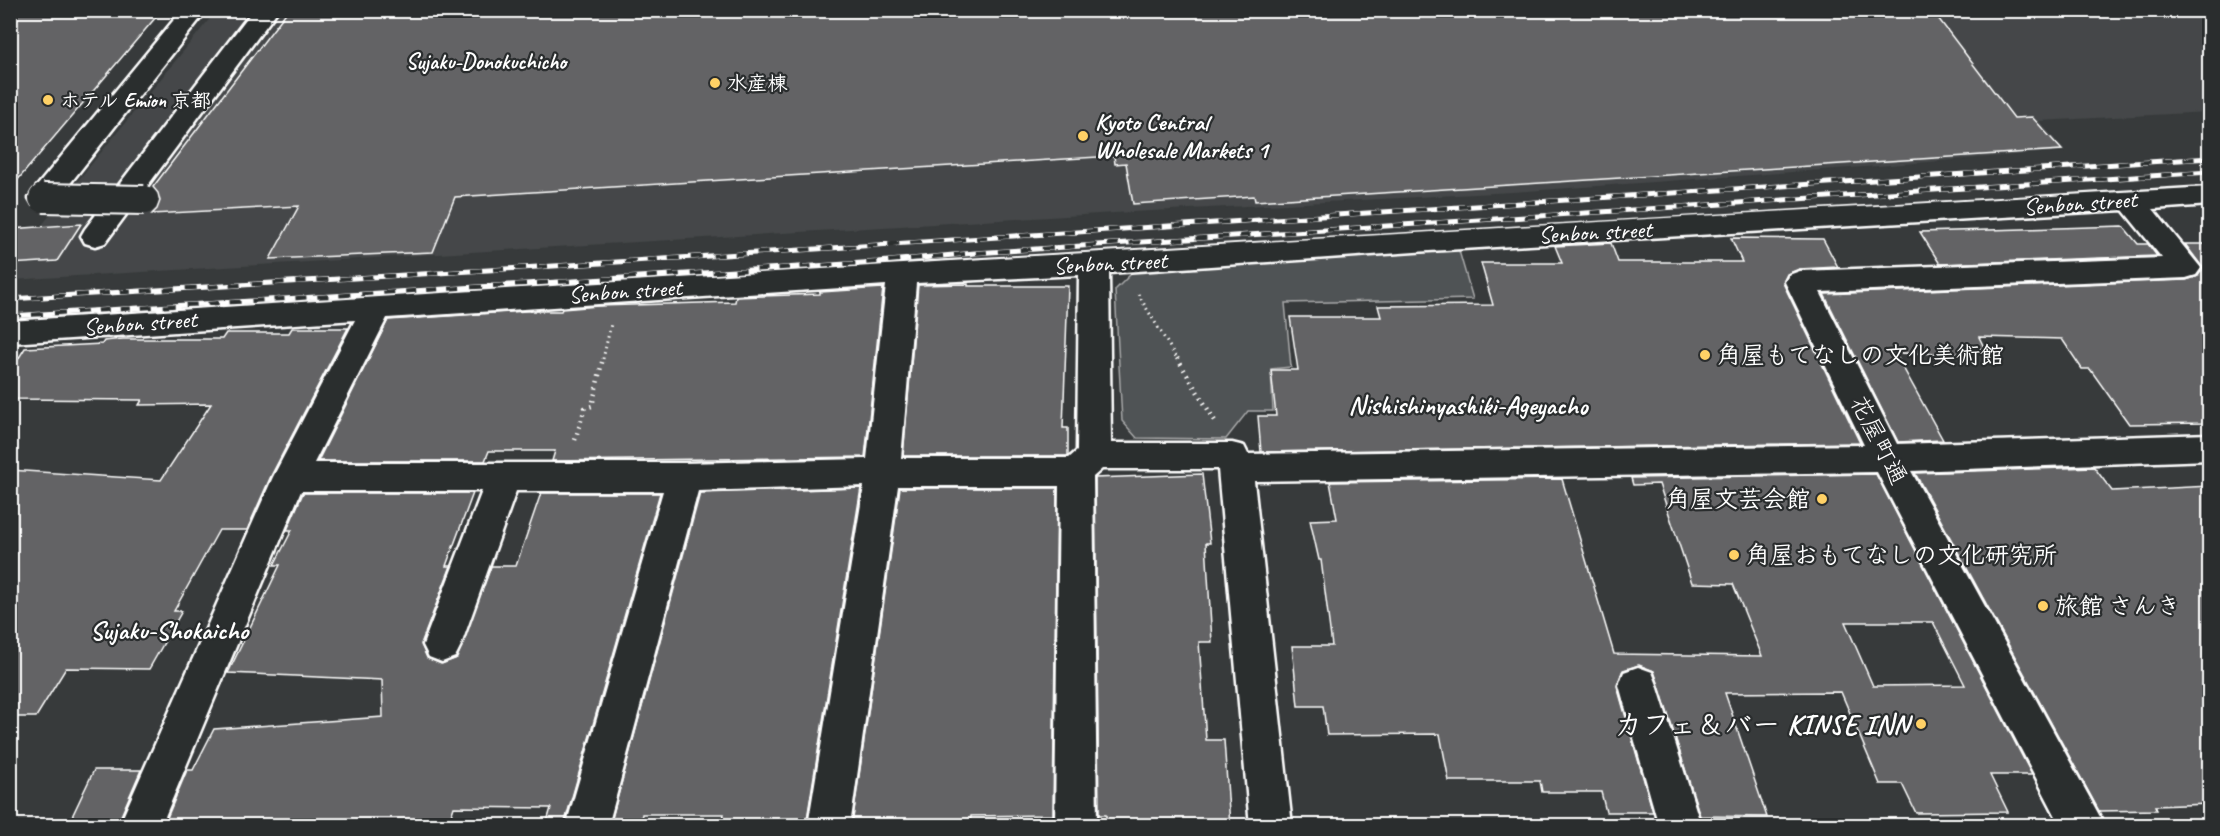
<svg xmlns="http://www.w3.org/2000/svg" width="2220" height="836" viewBox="0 0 2220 836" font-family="Caveat,'Klee One',sans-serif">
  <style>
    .built { fill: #444748 }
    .green { fill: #505354; stroke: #a8a9aa; stroke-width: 1.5 }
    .building { fill: #636465; stroke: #fff; stroke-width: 1.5; fill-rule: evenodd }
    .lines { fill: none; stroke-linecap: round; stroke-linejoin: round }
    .minor-casing { stroke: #fff; stroke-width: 5 }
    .path-far1 { stroke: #fff; stroke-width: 3; stroke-dasharray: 1.5 4; stroke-linecap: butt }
    .path { stroke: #fff; stroke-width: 4.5; stroke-dasharray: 1.5 5; stroke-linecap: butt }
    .minor { fill: #2a2d2e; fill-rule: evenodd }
    .rail-casing { stroke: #fff; stroke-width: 5 }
    .rail { stroke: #2a2d2e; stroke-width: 4; stroke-dasharray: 11; stroke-linecap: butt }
    .minor-bridge-casing { stroke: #fff; stroke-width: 32; stroke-linecap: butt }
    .minor-bridge { stroke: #2a2d2e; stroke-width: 28 }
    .poi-dot { fill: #ffd166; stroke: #2a2d2e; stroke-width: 2 }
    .labels { text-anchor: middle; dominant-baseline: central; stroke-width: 4.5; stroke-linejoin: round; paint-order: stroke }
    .far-poi-label { font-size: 20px; font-weight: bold; fill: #fff; stroke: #2a2d2e; text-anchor: start }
    .far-neighbourhood-label { font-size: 22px; font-weight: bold; fill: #fff; stroke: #2a2d2e }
    .poi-label { font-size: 24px; font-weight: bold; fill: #fff; stroke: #2a2d2e; text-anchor: start }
    .street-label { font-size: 24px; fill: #fff; stroke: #2a2d2e }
    .neighbourhood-label { font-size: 26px; font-weight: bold; fill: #fff; stroke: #2a2d2e }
    .near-poi-label { font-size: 28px; font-weight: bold; fill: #fff; stroke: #2a2d2e; text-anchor: end }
  </style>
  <rect width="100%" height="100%" fill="#373a3b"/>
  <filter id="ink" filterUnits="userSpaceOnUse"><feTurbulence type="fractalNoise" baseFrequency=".0167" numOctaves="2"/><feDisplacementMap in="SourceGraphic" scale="12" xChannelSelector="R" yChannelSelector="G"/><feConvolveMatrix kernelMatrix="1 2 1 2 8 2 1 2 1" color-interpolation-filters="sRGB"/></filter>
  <g filter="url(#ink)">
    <path class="built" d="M216 11H2209V112L2039 121 2065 151 1878 166 1513 192 1115 213 11 280V263Z"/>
    <path class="green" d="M1457 244 1473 299 1285 303 1291 367 1271 369 1273 411H1248L1226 439 1137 438 1122 421 1115 290 1134 271Z"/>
    <g class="building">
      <path d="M10 10H162L10 189Z"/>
      <path d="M288 10H1932L2014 118 2032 117 2062 150 1255 201 1254 196 1133 204 1126 163 1115 164 1114 156 868 171 455 197 433 252 270 259 299 206 152 214 157 209 160 201 158 193 153 187Z"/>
      <path d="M81 224 57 261 10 264V229Z"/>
      <path d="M2123 226 2138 244H2148L2157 256 1940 264 1920 232Z"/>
      <path d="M1731 238 1823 239 1838 267 1799 269 1787 274 1783 283 1860 443 1261 452 1258 416H1276L1271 370H1298L1290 317H1381L1378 306 1493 305 1481 263H1562L1555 246 1611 243 1618 262H1742Z"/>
      <path d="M2185 244H2210V423L2129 424 2090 369H2082L2062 339 1979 337 1985 349H1973L1976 354 1895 353 1943 440 1898 442 1824 294 2186 280 2198 276 2203 268Z"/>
      <path d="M968 284V286H1068L1063 428H1068V456H903L918 285Z"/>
      <path d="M883 288 865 457 552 461 555 451H489L485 461H318L388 320 526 311H561L562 309 598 306 735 302 736 297 820 294V292Z"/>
      <path d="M292 328H348L271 476 247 530H219L174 611H182L149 669 66 668 36 717H10V470L161 480 211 404 139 405 142 400 10 399V372L25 348 102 344 104 341 123 339H222L226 333H289Z"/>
      <path d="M2094 467 2112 491 2210 486V804L2155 806 2157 810 2099 811 1915 473Z"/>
      <path d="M1202 474 1210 543H1206L1212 642H1199L1206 740H1224L1230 825H1106V815H1099L1095 478Z"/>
      <path d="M1876 474 2032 775H1990L2008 812 1916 813 1902 784H1880L1841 692 1725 693 1767 817 1700 816 1654 671 1639 665 1623 670 1617 686 1653 812H1606L1601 792H1542L1540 781H1449L1440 734 1327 735 1323 706H1298L1292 646H1332L1321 560H1319L1310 520 1337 519 1330 482 1562 479 1614 654 1762 656 1733 584 1692 583 1659 484 1633 485 1631 478ZM1845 622H1933L1965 685 1873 686Z"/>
      <path d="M861 488 806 825H722L724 814H642L640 825H610L700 493Z"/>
      <path d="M900 488H1057L1053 815 971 816 970 825H852Z"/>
      <path d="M303 493H473L446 566H451L421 644 427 658 441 664 457 658 491 566H516L541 493H660L564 825H546L551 808 454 807 448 825H164L187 770H193L214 729 383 717 382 680 228 673 280 565H274L292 530H287Z"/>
      <path d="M94 770H141L117 825H68Z"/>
    </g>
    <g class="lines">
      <defs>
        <g id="minor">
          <path d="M182 10H207L53 205 43 207 33 205 29 198 33 191Z"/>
          <path d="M253 10H278L105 243 95 246 85 243 81 236 85 229Z"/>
          <path d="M2210 187V205L2153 209 2201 268 2196 275 2186 278 1820 292 1897 444 2210 434V460L1911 471 2105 826H2061L1877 472 1254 481 1292 826H1250L1218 469H1102L1093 477 1097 826H1055L1059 486H898L850 826H808L864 486 698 491 608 826H566L663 491H516L461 645 455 657 442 662 429 657 423 645 482 491H301L161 826H119L273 477 355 320 10 343V321C743 273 1477 228 2210 187ZM2123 210 2162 258 1800 271 1789 275 1785 282 1864 445 1248 454 1244 446 1232 443H1111L1109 273 1429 251ZM1079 275 1077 451 1069 458H901L916 283ZM886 285 867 459 684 463H314L387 318Z"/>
          <path d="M1638 667 1652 672 1657 685 1701 826H1659L1619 685 1624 672Z"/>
        </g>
      </defs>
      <use href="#minor" class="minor-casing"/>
      <g class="path-far1">
        <path d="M10 14 14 10"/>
        <path d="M1138 294 1177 359"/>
        <path d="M603 359 611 324"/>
      </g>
      <g class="path">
        <path d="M1177 358 1215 421"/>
        <path d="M575 440 585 408 592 406 603 358"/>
      </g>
      <use href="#minor" class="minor"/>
      <defs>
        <g id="rail">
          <path d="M10 299 586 264 2210 158"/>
          <path d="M10 316 878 262 975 253 2210 172"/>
        </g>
      </defs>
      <use href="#rail" class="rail-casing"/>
      <use href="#rail" class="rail"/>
      <defs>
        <path id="minor-bridge" d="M43 198 144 200"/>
      </defs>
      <use href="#minor-bridge" class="minor-bridge-casing"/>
      <use href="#minor-bridge" class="minor-bridge"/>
    </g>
  </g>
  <g class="poi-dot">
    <circle cx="715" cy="83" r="6"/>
    <circle cx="48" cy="100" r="6"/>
    <circle cx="1083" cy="136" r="6"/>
    <circle cx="1705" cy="355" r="6"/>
    <circle cx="1822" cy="499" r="6"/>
    <circle cx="1734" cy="555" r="6"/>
    <circle cx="2043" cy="606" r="6"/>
    <circle cx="1921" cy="724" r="6"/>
  </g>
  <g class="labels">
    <g class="far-poi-label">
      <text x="727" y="83">水産棟</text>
      <text x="60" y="100">ホテル Emion 京都</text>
    </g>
    <g class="far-neighbourhood-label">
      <text x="486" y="62">Sujaku-Donokuchicho</text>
    </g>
    <g class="poi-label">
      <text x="1095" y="122">Kyoto Central<tspan x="1095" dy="28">Wholesale Markets 1</tspan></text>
      <text x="1717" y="355">角屋もてなしの文化美術館</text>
      <text x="1810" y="499" text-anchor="end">角屋文芸会館</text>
      <text x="1746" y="555">角屋おもてなしの文化研究所</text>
      <text x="2055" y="606">旅館 さんき</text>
    </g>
    <g class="street-label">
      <text transform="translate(2080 203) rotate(-4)">Senbon street</text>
      <text transform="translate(1595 232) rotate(-3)">Senbon street</text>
      <text transform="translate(1110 263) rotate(-3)">Senbon street</text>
      <text transform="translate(625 291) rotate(-4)">Senbon street</text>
      <text transform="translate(140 323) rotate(-4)">Senbon street</text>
      <text transform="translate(1879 440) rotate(63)">花屋町通</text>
    </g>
    <g class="neighbourhood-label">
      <text x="1468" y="405">Nishishinyashiki-Ageyacho</text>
      <text x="169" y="630">Sujaku-Shokaicho</text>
    </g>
    <g class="near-poi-label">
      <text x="1909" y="724">カフェ＆バー KINSE INN</text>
    </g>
  </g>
  <rect width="2220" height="836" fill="none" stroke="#2a2d2e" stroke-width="36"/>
  <rect x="18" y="18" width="2184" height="800" fill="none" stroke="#fff" stroke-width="2" filter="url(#ink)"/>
</svg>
